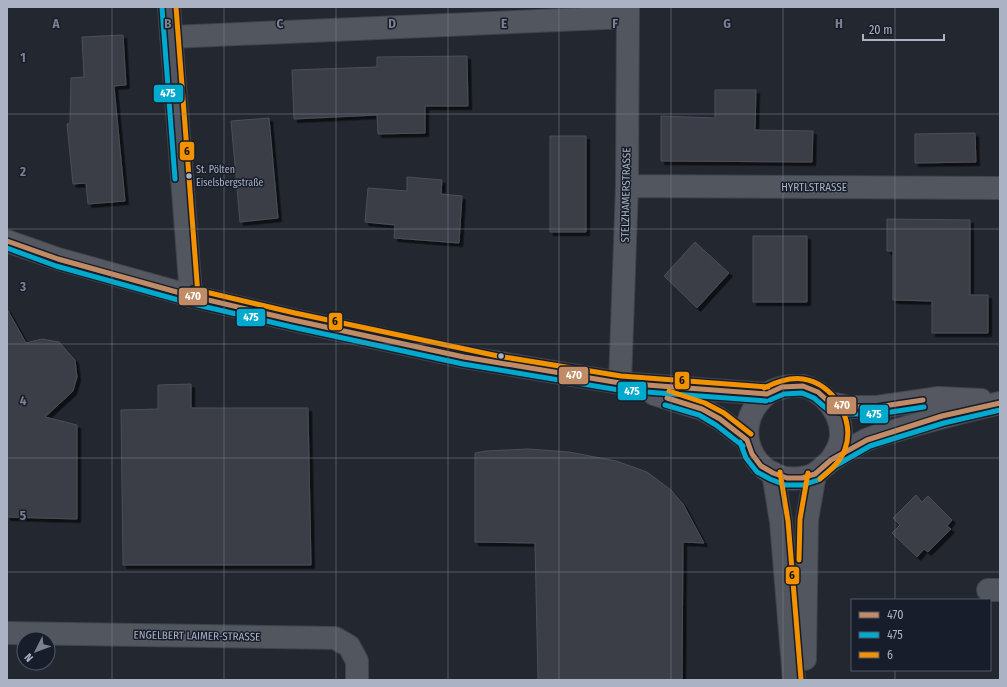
<svg xmlns="http://www.w3.org/2000/svg" width="1007" height="687" viewBox="0 0 1007 687" font-family="'Fira Sans Condensed',sans-serif">
<style>
.building{fill:#3b3e47;stroke:#4a4f58;filter:url(#shadow)}
.lines{fill:none;stroke-linecap:round;stroke-linejoin:round}
.minor-casing{stroke:#3f4249;stroke-width:24}
.major-casing{stroke:#40444d;stroke-width:24}
.minor{stroke:#52565e;stroke-width:22}
.major{stroke:#555861;stroke-width:22}
.bus-1-casing{stroke:#171d2a;stroke-width:8}
.bus-2-casing{stroke:#171d2a;stroke-width:8}
.bus-3-casing{stroke:#171d2a;stroke-width:8}
.bus-1{stroke:#c18c65;stroke-width:5}
.bus-2{stroke:#00a9ce;stroke-width:5}
.bus-3{stroke:#f39200;stroke-width:5}
.grid{fill:none;stroke:#7b8190;stroke-width:1;stroke-opacity:0.55}
.bus-dot{fill:#abb2c3;stroke:#171d2a;stroke-width:1.5}
.labels{text-anchor:middle;dominant-baseline:central;stroke-width:3;stroke-linejoin:round;paint-order:stroke}
.bus-label{font-size:10px;fill:#abb2c3;stroke:#171d2a;text-anchor:start}
.street-label{font-size:11px;fill:#abb2c3;stroke:#171d2a}
.grid-label{font-size:13px;text-anchor:middle;font-weight:bold;fill:#7b8190;stroke:#171d2a;stroke-width:3;stroke-linejoin:round;paint-order:stroke}
.line-badge{stroke:#171d2a;stroke-width:1.5}
.badge-label{font-size:11px;text-anchor:middle;font-weight:bold;fill:#fff}
.pale-badge-label{font-size:11px;text-anchor:middle;font-weight:bold;fill:#111}
</style>
<defs>
<filter id="shadow"><feDropShadow dx="3.5" dy="3.5" stdDeviation="0" flood-color="#0009"/></filter>
</defs>
<rect width="100%" height="100%" fill="#232730"/>
<path class="building" d="M123,35L126,85L114,86L125,201L88,204L86,183L73,184L67,124L70,123L71,78L84,77L82,37Z
M467,56L468,106H425V133L378,134L377,115L294,119L292,70L377,67V57Z
M715,90H756L755,130L813,131L812,162L661,161V116L715,118Z
M269,118L278,218L240,222L231,121Z
M975,133L976,162L915,163V134Z
M550,136H586V232H550Z
M407,177L442,180L441,194L462,196L459,243L394,238L395,225L365,222L368,188L407,191Z
M887,219L970,220V295H988V333H932V301L893,300V251H887Z
M753,236H807V302H753Z
M695,242L729,273L697,308L664,276Z
M7,309L26,343L42,339L59,342L75,360L77,377L73,391L45,417L77,425V519L7,517Z
M191,384V408H308L311,565H123L121,410L158,409V385Z
M528,449L569,452L616,461L647,472L671,490L683,504L704,543L683,542L682,680H538L535,543L475,542V453L486,451Z
M916,495L922,502L928,496L952,520L947,526L951,529L928,552L924,549L917,557L892,533L900,525L893,518Z"/>
<g class="lines">
<defs>
<path id="minor" d="M169,7L191,296
M171,37L628,17
M627,186L1000,188
M620,383L627,186L628,7
M773,473L781,522L794,680
M988,590H1000
M7,633L335,638L349,646L357,661V680
M805,659L807,520L815,474"/>
<path id="major" d="M7,241L58,259L191,296L293,320L464,357L620,383L767,394
M654,394L702,409L720,419L747,440
M830,403L849,407H877L939,398L981,400
M831,460C836,452 842,443 841,432C840,412 824,391 803,386C800,386 795,386 791,386C783,387 773,389 766,395C724,430 759,492 810,476C819,473 824,465 832,460C842,453 855,446 866,440C877,435 889,433 901,429C934,419 966,411 1000,403"/>
</defs>
<use href="#minor" class="minor-casing"/>
<use href="#major" class="major-casing"/>
<use href="#minor" class="minor"/>
<use href="#major" class="major"/>
<defs>
<path id="bus-1" d="M7,241L58,259L191,296L293,320L464,357L620,383L767,394
M767,394L782,387L803,386L818,392L830,403L849,407H877L923,400
M667,398L702,409L720,419L747,440
M747,440L752,454L761,466L773,473L787,478H802L815,474L831,460L867,440L942,416L1000,403"/>
<path id="bus-2" d="M162,8L175,179
M7,248L56,266L189,303L292,327L463,364L619,390L766,401
M770,400L784,394L802,393L814,398L827,409L849,414H878L924,407
M665,405L699,415L716,425L743,446
M740,442L746,458L757,472L770,479L785,485H803L818,480L835,466L870,446L944,423L1000,410"/>
<path id="bus-3" d="M176,7L198,295
M193,289L295,313L498,356L621,376L768,387
M764,388C776,382 789,377 803,379C833,383 856,420 845,449C841,462 829,471 820,479
M669,391L705,403L724,413L751,434
M780,472L788,521L801,679
M799,560L800,519L808,473"/>
</defs>
<use href="#bus-1" class="bus-1-casing"/>
<use href="#bus-2" class="bus-2-casing"/>
<use href="#bus-3" class="bus-3-casing"/>
<use href="#bus-1" class="bus-1"/>
<use href="#bus-2" class="bus-2"/>
<use href="#bus-3" class="bus-3"/>
</g>
<path class="grid" d="M112,7V680M224,7V680M336,7V680M448,7V680M559,7V680M671,7V680M783,7V680M895,7V600M7,114H1000M7,229H1000M7,344H1000M7,458H1000M7,572H1000M895,670V680"/>
<g class="bus-dot">
<circle cx="189" cy="176" r="3.5"/>
<circle cx="501" cy="356" r="3.5"/>
</g>
<g class="labels">
<g class="bus-label">
<text x="196" y="170">St. Pölten<tspan x="196" dy="13">Eiselsbergstraße</tspan></text>
</g>
<g class="street-label">
<text x="814" y="187">HYRTLSTRASSE</text>
<text transform="translate(626 195) rotate(-89)">STELZHAMERSTRASSE</text>
<text transform="translate(197 636) rotate(1)">ENGELBERT LAIMER-STRASSE</text>
</g>
</g>
<g class="grid-label">
<text x="56" y="28">A</text>
<text x="168" y="28">B</text>
<text x="280" y="28">C</text>
<text x="392" y="28">D</text>
<text x="504" y="28">E</text>
<text x="615" y="28">F</text>
<text x="727" y="28">G</text>
<text x="839" y="28">H</text>
<text x="23" y="62">1</text>
<text x="23" y="176">2</text>
<text x="23" y="291">3</text>
<text x="23" y="405">4</text>
<text x="23" y="520">5</text>
</g>
<g class="line-badge">
<rect x="153" y="84" width="31" height="19" rx="4" fill="#00a9ce"/>
<rect x="179" y="141" width="16" height="20" rx="4" fill="#f39200"/>
<rect x="178" y="287" width="30" height="19" rx="4" fill="#c18c65"/>
<rect x="236" y="308" width="30" height="19" rx="4" fill="#00a9ce"/>
<rect x="328" y="312" width="15" height="19" rx="4" fill="#f39200"/>
<rect x="558" y="366" width="31" height="19" rx="4" fill="#c18c65"/>
<rect x="674" y="371" width="16" height="19" rx="4" fill="#f39200"/>
<rect x="617" y="381" width="30" height="20" rx="4" fill="#00a9ce"/>
<rect x="826" y="396" width="31" height="19" rx="4" fill="#c18c65"/>
<rect x="859" y="404" width="30" height="20" rx="4" fill="#00a9ce"/>
<rect x="785" y="566" width="15" height="19" rx="4" fill="#f39200"/>
</g>
<g class="badge-label">
<text x="168" y="97">475</text>
<text x="193" y="300">470</text>
<text x="251" y="321">475</text>
<text x="574" y="379">470</text>
<text x="632" y="395">475</text>
<text x="842" y="409">470</text>
<text x="874" y="418">475</text>
</g>
<g class="pale-badge-label">
<text x="187" y="155">6</text>
<text x="335" y="325">6</text>
<text x="682" y="384">6</text>
<text x="792" y="579">6</text>
</g>
<rect width="1007" height="687" fill="none" stroke="#abb2c3" stroke-width="16"/>
<rect x="851" y="599" width="140" height="72" fill="#171d2a" stroke="#525967"/>
<rect x="859" y="612" width="20" height="6" fill="#c18c65" stroke="#525967"/>
<text x="887" y="619" font-size="12" fill="#abb2c3">470</text>
<rect x="859" y="632" width="20" height="6" fill="#00a9ce" stroke="#525967"/>
<text x="887" y="639" font-size="12" fill="#abb2c3">475</text>
<rect x="859" y="652" width="20" height="6" fill="#f39200" stroke="#525967"/>
<text x="887" y="659" font-size="12" fill="#abb2c3">6</text>
<g transform="translate(36 651) rotate(228)"><circle r="19" fill="#171d2a" stroke="#525967"/>
<path d="M0-3L7 15L0 10L-7 15Z" fill="#7b8190"/>
<text y="-6" font-size="11" font-weight="bold" text-anchor="middle" fill="#abb2c3">N</text>
</g>
<path d="M863 34v6h81v-6" fill="none" stroke="#abb2c3" stroke-width="2"/>
<text x="869" y="34" font-size="12" fill="#abb2c3" stroke="#171d2a" stroke-width="3" paint-order="stroke">20 m</text>
</svg>
